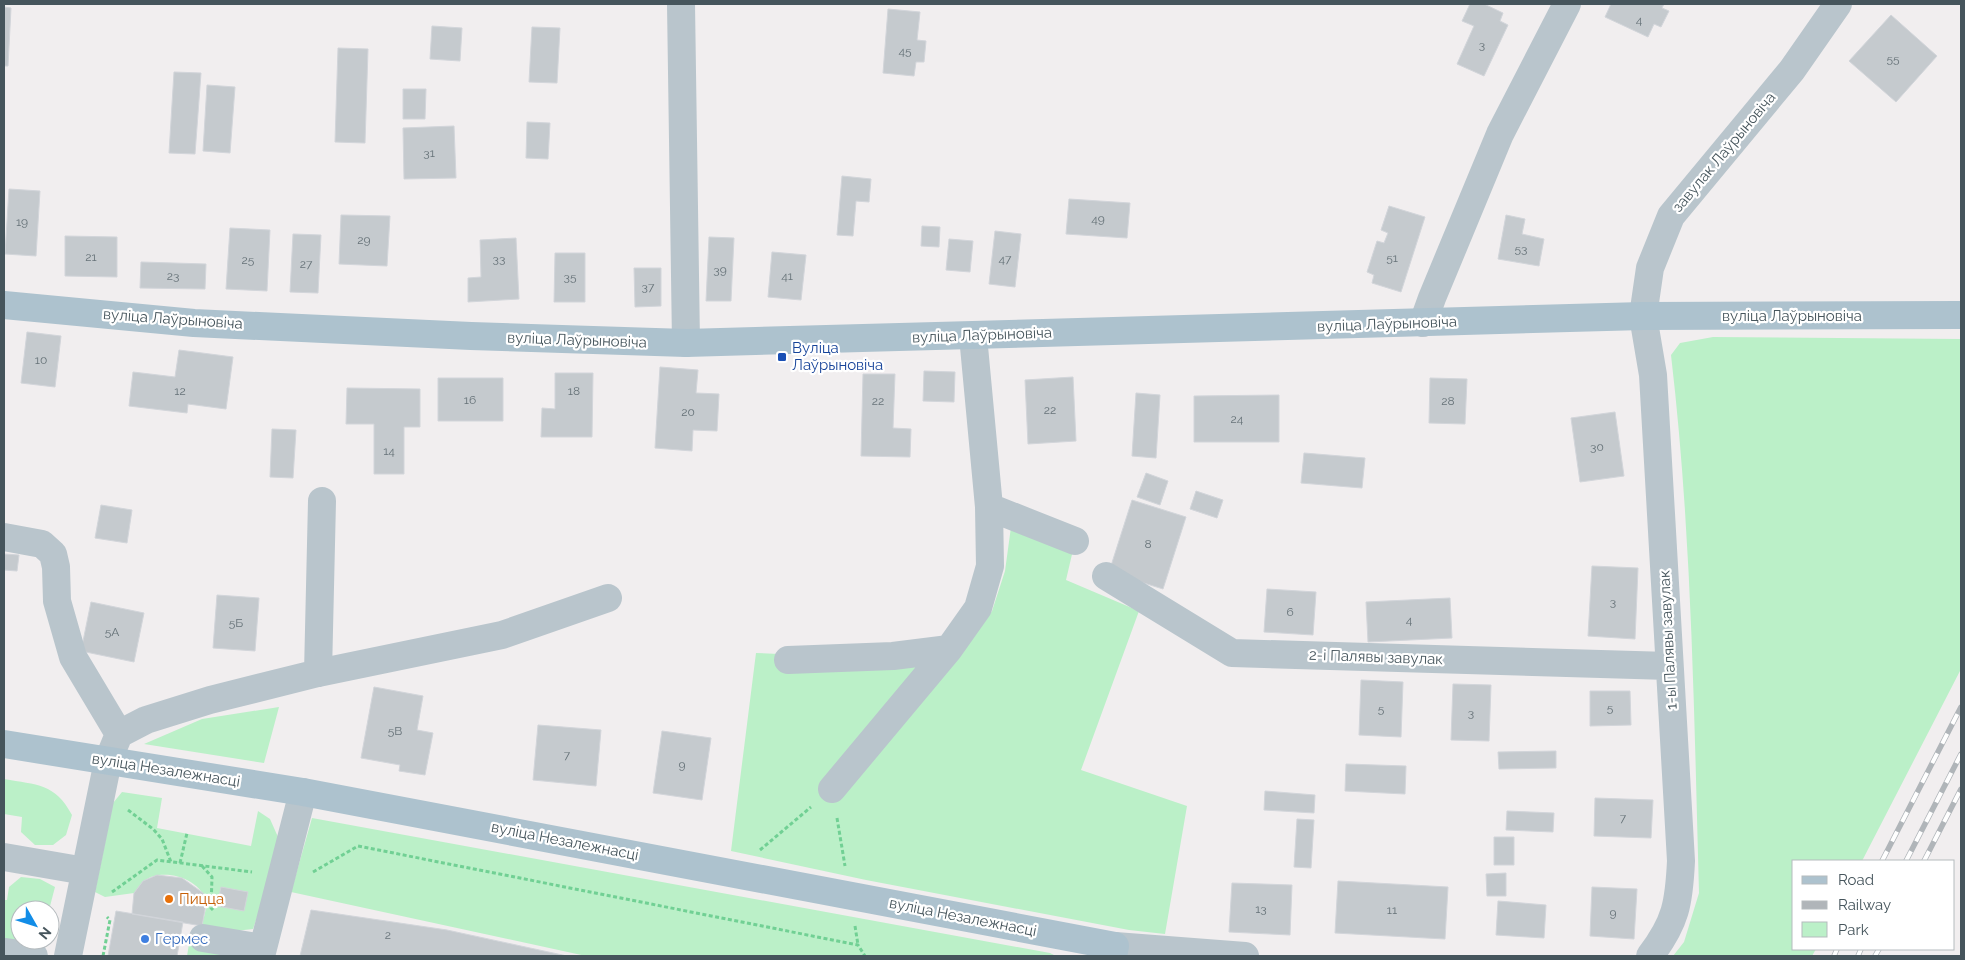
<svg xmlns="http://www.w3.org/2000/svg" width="1965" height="960" viewBox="0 0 1965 960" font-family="Raleway,sans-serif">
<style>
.green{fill:#bbf0c8}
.building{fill:#c5cace;stroke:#d2d5da}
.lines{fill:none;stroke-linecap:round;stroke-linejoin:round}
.path{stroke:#71d094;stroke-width:3;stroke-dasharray:4 2.5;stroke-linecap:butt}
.minor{stroke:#b9c5cc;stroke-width:28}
.major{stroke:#adc2ce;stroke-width:28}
.rail-casing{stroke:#b0b5b9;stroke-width:5.5}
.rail{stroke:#fff;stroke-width:4;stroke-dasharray:11;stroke-linecap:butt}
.transit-dot{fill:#1a4fb4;stroke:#fff;stroke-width:2}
.food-dot{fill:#e8710a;stroke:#fff;stroke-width:2}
.shop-dot{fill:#3f7fe0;stroke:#fff;stroke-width:2}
.labels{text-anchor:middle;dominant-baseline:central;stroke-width:4.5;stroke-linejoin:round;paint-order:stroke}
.number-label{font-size:12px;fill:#667278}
.street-label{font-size:15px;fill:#46555c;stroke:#fff}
.transit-label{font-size:15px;fill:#164399;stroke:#fff;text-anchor:start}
.food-label{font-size:15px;fill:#c56008;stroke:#fff;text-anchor:start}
.shop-label{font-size:15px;fill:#366cbe;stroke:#fff;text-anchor:start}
</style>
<rect width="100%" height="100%" fill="#f1eeef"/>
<path class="green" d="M1713,337L1961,339V669L1862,861H1794V949H1816L1812,956H1673L1684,942L1699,893C1694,714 1692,534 1671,355L1680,343Z
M1011,527L1073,550L1066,580L1139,611L1081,770L1187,806L1165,934L1129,930L866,880L731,851L756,653L779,654L970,642L992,611L1005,571Z
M279,707L264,763L144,744L202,719Z
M4,779C37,785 55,783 72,815L66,835L53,845H35L21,832L22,817L4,814Z
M122,792L162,798L157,828L251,846L258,811L270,819L278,837L265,894L253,929L235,931L202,926C203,919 207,909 206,903C202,878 162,867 144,881C140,884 137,890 134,893L105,897L95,892L113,803Z
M312,818L1050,953L1056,956H586L291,892Z
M21,877L40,879L55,887L49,910H20V940H43L40,954L4,949V900H7L9,887Z
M189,944L237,953L240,956H187Z"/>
<path class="building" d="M1470,4H1484L1503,13L1500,21L1508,25L1484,76L1457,64L1474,26L1462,21Z
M1611,4H1664L1662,8L1669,11L1661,27L1654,24L1648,37L1605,17Z
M4,7L11,8L8,66H4Z
M888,9L920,12L917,40L926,41L924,62H916L914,76L883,73Z
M1891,15L1937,56L1896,102L1849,61Z
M432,26L462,28L460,61L430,59Z
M532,27L560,28L557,83L529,82Z
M338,48L368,49L365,143L335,142Z
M174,72L201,73L195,154L169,153Z
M207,85L235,87L230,153L203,151Z
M403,89H426L425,119H403Z
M527,122L550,123L548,159L526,158Z
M454,126L456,178L404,179L403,128Z
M842,176L871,179L869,202L856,201L853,236L837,235Z
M9,189L40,191L36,256L5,254Z
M1069,199L1130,203L1127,238L1066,234Z
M1389,206L1425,217L1401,292L1372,283L1374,275L1367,272L1377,241L1384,243L1388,233L1381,230Z
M341,215L390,216L387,266L339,264Z
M1506,215L1525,219L1522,234L1544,239L1539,266L1498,259Z
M922,226L940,227L939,247L921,246Z
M230,228L270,230L267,291L226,289Z
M995,231L1021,234L1015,287L989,284Z
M293,234L321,235L318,293L290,292Z
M65,236L117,237V277L65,276Z
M709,237L734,238L731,301H706Z
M516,238L519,299L468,302V278L481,277L480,240Z
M949,239L973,241L970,272L946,270Z
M772,252L806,255L801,300L768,297Z
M555,253H585V302H554Z
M141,262L206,264L205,289L140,288Z
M634,268H661V306L635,307Z
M27,332L61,336L55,387L21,383Z
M179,350L233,357L226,409L188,404L187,413L129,406L133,372L175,377Z
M660,367L698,370L696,393L719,394L717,431L693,430L692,451L655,448Z
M924,371L955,372L954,402L923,401Z
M555,373H593L592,437H541L542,408L555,409Z
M863,374H895L893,428L911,429L910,457L861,456Z
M1073,377L1076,441L1028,444L1025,380Z
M438,378H503V421H438Z
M1430,378L1467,379L1465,424L1429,423Z
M347,388L420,389V427H404V474H374V424H346Z
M1136,393L1160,395L1156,458L1132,456Z
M1279,395V442H1194V396Z
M1615,412L1624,476L1580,482L1571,418Z
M272,429L296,430L293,478L270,477Z
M1304,453L1365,458L1362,488L1301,483Z
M1146,473L1168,481L1160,505L1137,497Z
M1196,491L1223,500L1217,518L1190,509Z
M1132,500L1186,517L1163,589L1109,572Z
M101,505L132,510L127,543L95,538Z
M4,554L19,555L17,571L4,570Z
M1592,566L1638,568L1635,639L1588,636Z
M1267,589L1316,592L1313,635L1264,632Z
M217,595L259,598L255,651L213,648Z
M1450,598L1452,638L1368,642L1366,602Z
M91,602L144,613L134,662L81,651Z
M1361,680L1403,682L1401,737L1359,735Z
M1453,684L1491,685L1489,741L1451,740Z
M374,687L423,696L417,730L433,733L425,775L399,771L400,765L361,758Z
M1590,691H1630L1631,725L1590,726Z
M538,725L601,730L596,786L533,780Z
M662,731L711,738L702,800L653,793Z
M1556,751V768L1499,769L1498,752Z
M1346,764L1406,766L1405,794L1345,791Z
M1265,791L1315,795L1314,813L1264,810Z
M1595,798L1653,800L1651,838L1594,836Z
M1507,811L1554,813L1553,832L1506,830Z
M1297,819L1314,820L1311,868L1294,867Z
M1494,837H1514V865H1494Z
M1506,873V896H1487L1486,874Z
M157,875L182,878L203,893L206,904L202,926L132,914L134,893L143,881Z
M1338,881L1448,887L1445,939L1335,933Z
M1232,883L1292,885L1290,935L1229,932Z
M221,887L248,892L244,911L217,906Z
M1592,887L1637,889L1634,939L1590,936Z
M1498,901L1546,905L1544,938L1496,935Z
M311,910L447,930L567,956H300Z
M116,911L183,922L177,956H108Z"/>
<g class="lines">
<path class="path" d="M128,810L153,829L162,839L171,862
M837,818L845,866
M760,850L811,807
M180,863L187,833
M202,866L212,877L211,908L213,910
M313,872L358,846L858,945L865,956
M112,892L157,860L252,872
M855,926L858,945
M103,956L110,920L107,917"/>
<path class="minor" d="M681,4L686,343
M1423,323L1432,298L1500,134L1567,4
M989,507L1075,541
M4,537L42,544L53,554L56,567L57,601L73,657L119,734
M1106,576L1232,653L1669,666
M788,660L893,656L949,649
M318,673L322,501
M832,789L949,649L978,608L990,566L989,507L973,336
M4,857L85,871
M203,938L263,948
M1115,946L1245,956
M4,952L34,956
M68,956L108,761L119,734L146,720L210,700L318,673L502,635L608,598
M261,956L303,792
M1650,956C1676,922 1679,903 1681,861L1653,375L1643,316L1650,268L1671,216L1792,70L1838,4"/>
<path class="major" d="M4,305L194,323L471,336L686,343L1643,316L1961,315
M4,744L303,792L1115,946L1113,956"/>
<defs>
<path id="rail" d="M1882,861L1961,707
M1906,861L1961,754
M1924,861L1961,789
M1834,956L1837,949
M1858,956L1861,949
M1875,956L1879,949"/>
</defs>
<use href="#rail" class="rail-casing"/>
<use href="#rail" class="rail"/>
</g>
<rect class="transit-dot" x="777" y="352" width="10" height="10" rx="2.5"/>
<circle class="food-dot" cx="169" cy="899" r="5"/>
<circle class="shop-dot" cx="145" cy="939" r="5"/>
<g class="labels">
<g class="number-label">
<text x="1639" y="20">4</text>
<text x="1482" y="45">3</text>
<text x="905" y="51">45</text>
<text x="1893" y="59">55</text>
<text x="429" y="153">31</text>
<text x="1098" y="219">49</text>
<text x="22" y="222">19</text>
<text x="364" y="240">29</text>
<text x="1521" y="249">53</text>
<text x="91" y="257">21</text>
<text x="1392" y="258">51</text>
<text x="499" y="259">33</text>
<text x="1005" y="259">47</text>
<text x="248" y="260">25</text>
<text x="306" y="264">27</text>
<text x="720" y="270">39</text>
<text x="173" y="276">23</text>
<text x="787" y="276">41</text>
<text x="570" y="277">35</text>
<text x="648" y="287">37</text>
<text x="41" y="360">10</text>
<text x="180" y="391">12</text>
<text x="574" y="391">18</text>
<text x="470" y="400">16</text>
<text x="878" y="401">22</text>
<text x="1448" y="401">28</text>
<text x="1050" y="410">22</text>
<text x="688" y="412">20</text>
<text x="1237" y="419">24</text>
<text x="1597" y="447">30</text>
<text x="389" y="451">14</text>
<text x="1148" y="544">8</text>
<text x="1613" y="602">3</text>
<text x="1290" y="612">6</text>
<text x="1409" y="620">4</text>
<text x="236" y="623">5Б</text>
<text x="112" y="632">5А</text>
<text x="1610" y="708">5</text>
<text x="1381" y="709">5</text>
<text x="1471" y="713">3</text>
<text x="395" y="731">5В</text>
<text x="567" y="755">7</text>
<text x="682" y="765">9</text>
<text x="1623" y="818">7</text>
<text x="1261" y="909">13</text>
<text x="1392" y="910">11</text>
<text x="1613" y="913">9</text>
<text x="388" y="935">2</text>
</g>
<g class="street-label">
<text transform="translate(1724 152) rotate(-50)">завулак Лаўрыновіча</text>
<text x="1792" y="316">вуліца Лаўрыновіча</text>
<text transform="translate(173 319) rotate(4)">вуліца Лаўрыновіча</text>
<text transform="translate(1387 324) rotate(-2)">вуліца Лаўрыновіча</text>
<text transform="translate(982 335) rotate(-2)">вуліца Лаўрыновіча</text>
<text transform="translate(577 340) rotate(2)">вуліца Лаўрыновіча</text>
<text transform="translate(1668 640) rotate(-93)">1-ы Палявы завулак</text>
<text transform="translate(1376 657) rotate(2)">2-і Палявы завулак</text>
<text transform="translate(166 770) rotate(9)">вуліца Незалежнасці</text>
<text transform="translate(565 841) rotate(11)">вуліца Незалежнасці</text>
<text transform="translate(963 917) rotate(11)">вуліца Незалежнасці</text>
</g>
<g class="transit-label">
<text x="792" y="348">Вуліца<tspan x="792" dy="17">Лаўрыновіча</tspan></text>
</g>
<g class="food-label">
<text x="179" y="899">Пицца</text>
</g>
<g class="shop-label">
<text x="155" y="939">Гермес</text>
</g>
</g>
<rect width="1965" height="960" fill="none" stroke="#46555c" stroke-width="10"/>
<rect x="1792" y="860" width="162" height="90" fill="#ffffff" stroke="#b5bbbe"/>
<rect x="1802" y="876" width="25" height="8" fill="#adc2ce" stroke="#b5bbbe"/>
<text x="1838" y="885" font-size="15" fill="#46555c">Road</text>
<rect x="1802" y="901" width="25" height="8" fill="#b0b5b9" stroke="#b5bbbe"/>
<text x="1838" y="910" font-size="15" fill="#46555c">Railway</text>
<rect x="1802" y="922" width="25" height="15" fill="#bbf0c8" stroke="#b5bbbe"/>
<text x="1838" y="935" font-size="15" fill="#46555c">Park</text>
<g transform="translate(35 925) rotate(129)"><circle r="24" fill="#ffffff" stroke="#b5bbbe"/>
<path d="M0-4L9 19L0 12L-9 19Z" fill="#128de7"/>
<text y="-8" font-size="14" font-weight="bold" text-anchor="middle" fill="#46555c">N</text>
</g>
</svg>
